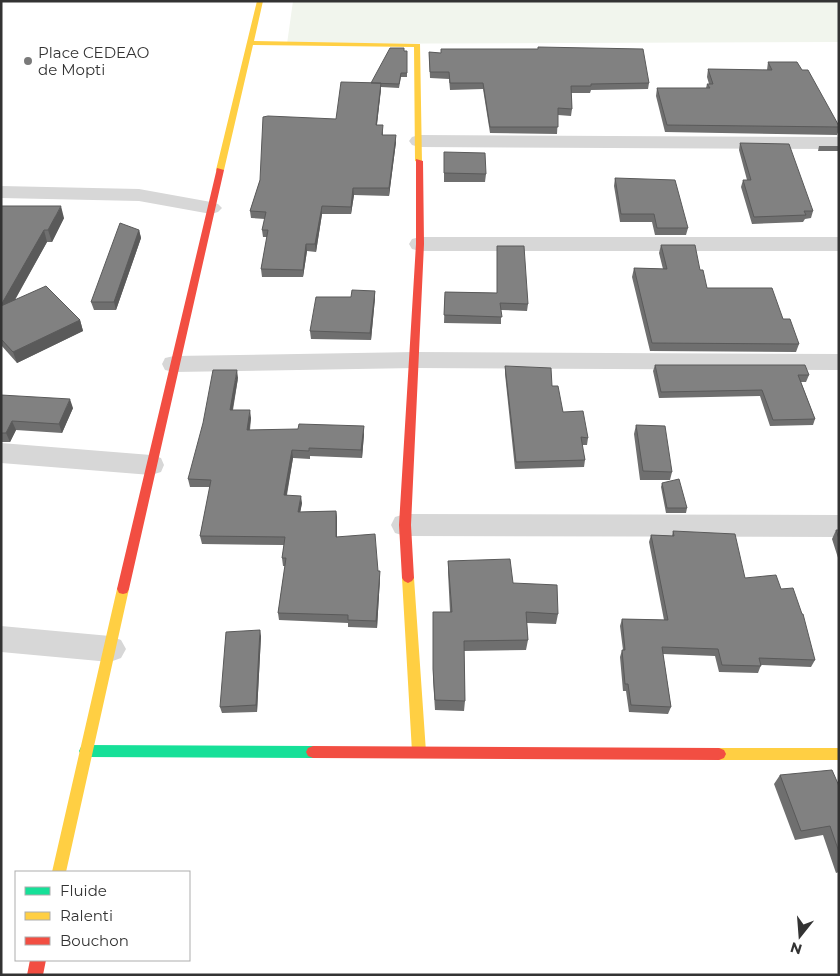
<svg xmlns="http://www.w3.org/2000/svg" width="840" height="976" viewBox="0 0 840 976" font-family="Montserrat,sans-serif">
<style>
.green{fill:#f1f5ed}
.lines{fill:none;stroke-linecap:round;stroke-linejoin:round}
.street{fill:#d7d7d7;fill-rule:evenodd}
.fast{fill:#16e098;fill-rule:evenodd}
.slow{fill:#ffcf43;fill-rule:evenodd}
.jam{fill:#f24e42;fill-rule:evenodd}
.wall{fill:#6f6f6f}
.shaded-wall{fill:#5a5a5a}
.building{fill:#818181;stroke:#5a5a5a}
.poi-dot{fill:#7a7a7a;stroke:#fff;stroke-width:2}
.labels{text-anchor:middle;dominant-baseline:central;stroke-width:5;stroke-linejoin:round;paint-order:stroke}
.far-poi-label{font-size:15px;fill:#333;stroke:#fff;text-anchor:start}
</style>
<rect width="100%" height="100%" fill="#fff"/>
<path class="green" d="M293,1H839V42L287,44Z"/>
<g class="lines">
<path class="street" d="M419,135L839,137V149L419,147L412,145L409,141L412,137Z
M1,186L139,189L211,202L218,204L222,208L218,212L211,214L139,201L1,198Z
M420,237H839V251H420L412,249L409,244L412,239Z
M415,352L839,354V370L415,368L174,372L165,370L162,364L165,358L174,356Z
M1,443L151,455L161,458L164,465L161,472L151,475L1,463Z
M405,514L839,515V537L405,536L395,533L391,525L395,517Z
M1,626L110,636L121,640L126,649L121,658L110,662L1,652Z"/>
<path class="fast" d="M86,745L313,746L318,748L320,752L318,756L313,758L86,757L81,755L79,751L81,747Z"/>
<path class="slow" d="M257,1H263L254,41L420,44L422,163L415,161L414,47L253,45L224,170L217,172L216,170Z
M408,573L412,575L414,578L426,752L424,756L419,758L414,756L412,752L402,578L404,575Z
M123,584L127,585L129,589L66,872H52L117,589L119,585Z
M719,748H839V760H719L714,758L712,754L714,750Z"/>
<path class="jam" d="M416,159L423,161L424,244L411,525L414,578L412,581L408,583L404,581L402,578L399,525L416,244Z
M217,168L224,170L129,589L127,593L123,594L119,593L117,589Z
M313,746L719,748L724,750L726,754L724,758L719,760L313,758L308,756L306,752L308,748Z
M30,960H46L43,975H27Z"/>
</g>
<path class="wall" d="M404,51H407V77H401L399,88L381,87L377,125L383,132V135L396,142L389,196L354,195L351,214H322L316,252L307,251L303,277H262L261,269L267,237H263L262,230L265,219L251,218L250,211L260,180L336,119L371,83Z
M429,52L649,83L648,89L591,90L590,93H571L572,109L571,116L558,115L557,134L490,133L483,89L450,90L449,79L430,78Z
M768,62L802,70L839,126V130L837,135L665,132L656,96L657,88H706L707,84H709L707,77L708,69L767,70Z
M740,143L813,211L811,218L805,219L803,222L752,224L741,187L743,180H747L739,150Z
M819,146H839V151H818Z
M444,152L486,174L485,182H444Z
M615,178L688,228L686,235H655L652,222H620L614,186Z
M1,206L64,218L52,242H47L15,300L80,320L83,331L17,363L1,345Z
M139,230L141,238L116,310H94L91,302Z
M661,245L700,270L707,288L783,319L799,344L796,352L650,351L632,277L634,268L663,269L659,253Z
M497,246L528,304L527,311L501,310V324L444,323L445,292L497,293Z
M375,291V298L371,340L311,339L310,331L351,297Z
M655,365L809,375L806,382H801L815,419L813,425L770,426L760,396L659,398L653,371Z
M505,366L552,386L563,412L588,438L587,445H582L585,460L584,467L515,469L505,374Z
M238,378L233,410L251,418L250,430L364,434L362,458L310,456V459L293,458L287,495L302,503L300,512L336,511L337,518V537L378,571L380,578L377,628L348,627V623L279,620L278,613L285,566H283L282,558L284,545L202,544L200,536L210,487H190L188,479Z
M1,395L73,408L62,433L16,430L10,442H1Z
M636,425L672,472L670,480H640L634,434Z
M662,483L687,508L686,513H666L661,487Z
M836,530H839V561L832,539Z
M673,531L745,578L781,589L815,660L811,667L761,665L758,673L719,672L715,656L663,654L671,707L668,714L629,712L626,691H623L620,657L622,650H623L620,626L622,619L664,620L649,542L651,535L672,536Z
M448,561L513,583L558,614L556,624L527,623L528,640L526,650L464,651L465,701L464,711L435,710L433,679V612H450L448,572Z
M261,636L257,712L222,713L220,707Z
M780,775L839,786V872L836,873L823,835L795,840L774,784Z"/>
<path class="shaded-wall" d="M381,83V90L376,132V125Z
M396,135V142L389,196V188Z
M353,188L354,195L351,214V207Z
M61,206L64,218L52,242L48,230Z
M322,206V214L316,252L315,244Z
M44,230L47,242L5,317L1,305Z
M139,230L141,238L116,310L114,302Z
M306,244L307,251L303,277V270Z
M375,291V298L371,340L370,333Z
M80,320L83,331L17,363L13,352Z
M237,370L238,378L231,418L230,410Z
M70,399L73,408L62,433L59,424Z
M250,410L251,418L248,438L247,430Z
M12,421L16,430L10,442L6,433Z
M364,426V434L362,458L361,450Z
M292,450L293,458L285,503L284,495Z
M301,496L302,503L299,519L298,512Z
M336,511L337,518V545L336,537Z
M380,571V578L377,628L376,621Z
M260,630L261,636L257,712L256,705Z"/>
<path class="building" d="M538,47L643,49L649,83L591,84V86H571L572,109L558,108V127H490L483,83H450L449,72H430L429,52L441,53V49H538Z
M390,48H404V51H407V73H401L399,84L371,83Z
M768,62H797L802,70H808L839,126V127L667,125L657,88H710L707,84H713L708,69L772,70Z
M341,82L381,83L376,125H383L382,135H396L389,188H353L351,207L322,206L315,244H306L303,270L261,269L268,230H262L266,212L250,211L260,180L263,117L268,116L336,119Z
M740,143L789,144L813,211H804L806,215L754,217L743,180H751Z
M444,152L485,153L486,174L444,173Z
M615,178L675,180L688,228H657L654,214H621Z
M1,206H61L48,230H44L1,305Z
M120,223L139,230L114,302H91Z
M661,245H695L700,270H703L707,288H772L783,319H790L799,344L652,343L634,268L667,269Z
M497,246H524L528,304L500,303L502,317L444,315L445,292L497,293Z
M46,286L80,320L13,352L1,339V306Z
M352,290L375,291L370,333L310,331L316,297H351Z
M655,365H805L809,375H798L815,419L773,420L762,390L661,392Z
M505,366L551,368L552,386H558L563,412L583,411L588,438L581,437L585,460L516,462Z
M213,370H237L230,410H250L247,430L298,429L299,424L364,426L361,450L309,448V451L292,450L284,495L301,496L298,512L336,511V537L375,534L378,571H380L376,621L348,620V615L278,613L286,558H282L285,537L200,536L211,480L188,479L203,423Z
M1,395L70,399L59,424L12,421L6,433H1Z
M636,425L665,426L672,472L643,471Z
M679,479L687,508H667L662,483Z
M836,530H839V539Z
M673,531L735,534L745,578L776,575L781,589L793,588L802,614H803L815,660L759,658L761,666L722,665L718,649L662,647L671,707L631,705L628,684H625L622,650H625L622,619L668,620L651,535L674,536Z
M510,559L513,583L557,585L558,614L526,612L528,640L464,641L465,701L435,700L433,669V612H452L448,561Z
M260,630L256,705L220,707L226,632Z
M832,770L839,786V852L830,826L801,831L780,775Z"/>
<circle class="poi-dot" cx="28" cy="61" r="5"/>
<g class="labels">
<g class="far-poi-label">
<text x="38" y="52">Place CEDEAO<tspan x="38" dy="17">de Mopti</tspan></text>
</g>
</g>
<rect width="840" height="976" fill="none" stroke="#333333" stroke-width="5"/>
<rect x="15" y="871" width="175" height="90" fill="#ffffff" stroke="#adadad"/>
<rect x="25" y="887" width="25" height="8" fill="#16e098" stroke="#adadad"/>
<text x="60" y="896" font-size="15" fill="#333333">Fluide</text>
<rect x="25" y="912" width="25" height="8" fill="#ffcf43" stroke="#adadad"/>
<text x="60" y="921" font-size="15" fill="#333333">Ralenti</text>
<rect x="25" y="937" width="25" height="8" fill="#f24e42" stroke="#adadad"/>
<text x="60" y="946" font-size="15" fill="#333333">Bouchon</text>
<g transform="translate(800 936) rotate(197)" stroke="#ffffff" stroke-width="4" paint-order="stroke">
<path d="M0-4L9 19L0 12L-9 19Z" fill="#333333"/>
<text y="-8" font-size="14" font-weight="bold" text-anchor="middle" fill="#333333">N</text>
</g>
</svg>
